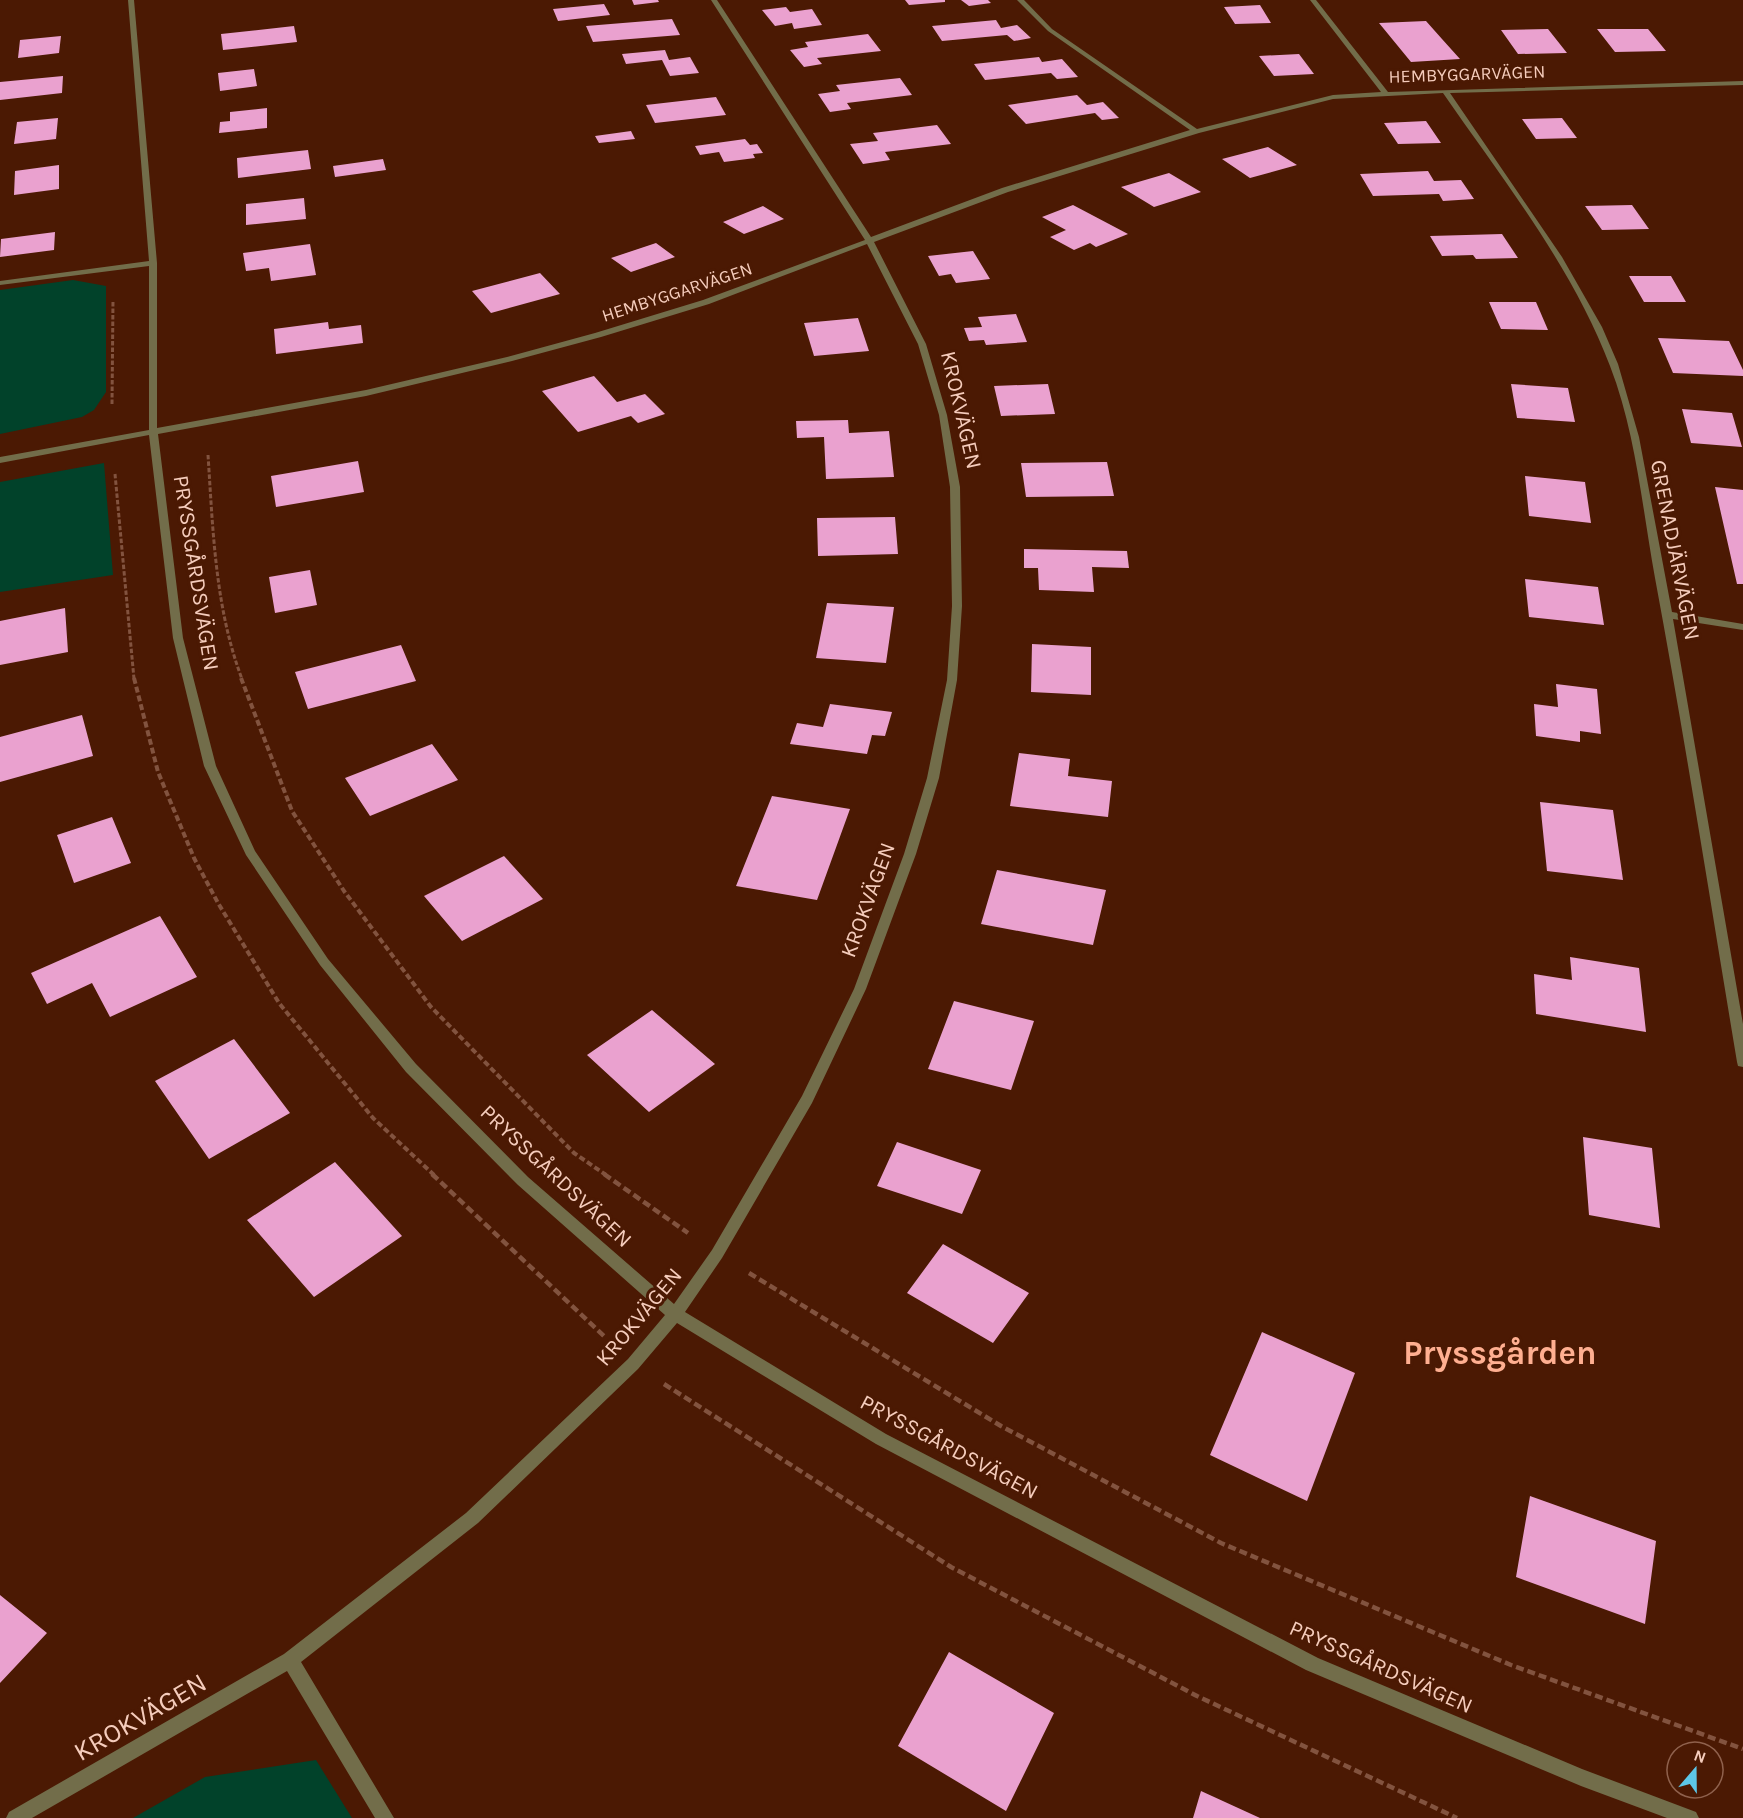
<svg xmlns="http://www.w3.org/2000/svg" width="1743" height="1818" viewBox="0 0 1743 1818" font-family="Karla,sans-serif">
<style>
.green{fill:#01422a}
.building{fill:#eaa1cf}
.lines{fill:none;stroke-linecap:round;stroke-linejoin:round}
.path-far2{stroke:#82533f;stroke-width:3;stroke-dasharray:4.5 2;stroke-linecap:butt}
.path-far1{stroke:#82533f;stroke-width:4;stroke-dasharray:6 3;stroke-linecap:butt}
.path{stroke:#82533f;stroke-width:4.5;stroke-dasharray:8 4;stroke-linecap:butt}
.minor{fill:#726d4a;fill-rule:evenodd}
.labels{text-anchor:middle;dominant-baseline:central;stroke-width:6;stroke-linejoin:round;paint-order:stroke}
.far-street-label{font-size:18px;fill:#f5ccbc;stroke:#4b1903}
.street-label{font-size:22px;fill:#f5ccbc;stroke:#4b1903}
.near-street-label{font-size:27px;fill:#f5ccbc;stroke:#4b1903}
.near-district-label{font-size:33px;font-weight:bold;fill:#ffaf91;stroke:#4b1903}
</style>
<rect width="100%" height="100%" fill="#4b1903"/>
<path class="green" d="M73,280L106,286V392L94,410L82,417L0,434V290Z
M104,463L113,575L0,592V482Z
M316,1760L352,1818H133L205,1777Z"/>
<path class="building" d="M632,0H658L659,2L634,5Z
M905,0H945V2L909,5Z
M961,0H988L991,3L969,6Z
M604,4L610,15L558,21L553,9Z
M1260,5L1271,23L1235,24L1224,7Z
M786,7L790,12L812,9L822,25L794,29L792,23L775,26L762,10Z
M672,19L680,35L593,42L586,26Z
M996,20L1001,28L1017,25L1031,38L1014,41L1007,35L942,41L932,26Z
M1426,21L1442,39L1460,59L1411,62L1379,23Z
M294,26L297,42L223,50L221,34Z
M1548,29L1567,53L1518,54L1501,30Z
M1597,29H1648L1666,51L1615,52Z
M868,34L881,51L817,58L822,64L804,67L790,50L808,47L805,42Z
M61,36L59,53L18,58L20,40Z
M665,50L669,60L690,57L699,73L670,76L662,60L626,64L622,54Z
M1299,54L1314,74L1274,76L1259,56Z
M1039,57L1042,62L1062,59L1078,77L1057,79L1051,73L985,80L974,64Z
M254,69L257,86L220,91L218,73Z
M63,76L62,93L0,100V82Z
M900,78L912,95L847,103L851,109L830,112L818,94L840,91L836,85Z
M1077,95L1087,105L1103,102L1119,118L1102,120L1095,113L1026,124L1008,105Z
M716,97L726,115L655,123L646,105Z
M267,108V128L219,133L220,122L230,121V112Z
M58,118L56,139L14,144L17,122Z
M1562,118L1577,138L1536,139L1522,119Z
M1426,121L1441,143L1398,144L1384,123Z
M937,125L951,144L885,152L890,160L863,164L850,144L878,141L873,133Z
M631,131L635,139L599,143L595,136Z
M745,139L750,145L757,144L763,153L753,154L755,158L724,162L719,152L700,155L695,146Z
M1268,147L1297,165L1250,178L1222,159Z
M308,150L311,169L238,178L237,158Z
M383,159L386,170L335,177L333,166Z
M59,165V189L14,195L15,171Z
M1428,171L1434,181L1461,180L1474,199L1443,201L1439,194L1373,196L1360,174Z
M1169,173L1201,192L1154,207L1121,187Z
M304,198L306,219L246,225V204Z
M1073,205L1128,234L1096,247L1090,243L1074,250L1050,237L1066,230L1042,217Z
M1632,205L1649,229L1602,230L1585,206Z
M763,206L784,219L744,234L723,222Z
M55,232L54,250L0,257L1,239Z
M1502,234L1518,258L1476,259L1473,255L1442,256L1430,236Z
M656,243L675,257L631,272L611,258Z
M310,244L316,275L271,281L269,268L246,271L243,253Z
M973,251L990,279L956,283L951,274L939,276L928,256Z
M540,273L560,294L491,313L472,291Z
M1629,276H1671L1686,302H1644Z
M1489,302H1536L1548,330L1501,329Z
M1016,314L1027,342L986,345L984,340L969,341L964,328L982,327L978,317Z
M858,318L869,351L814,356L804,323Z
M328,322L329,329L361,325L363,343L276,354L274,329Z
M1658,338L1729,341L1743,370V376L1673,373Z
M594,376L617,402L645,394L665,414L638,423L631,416L578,432L542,391Z
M1048,384L1055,414L1001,416L994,386Z
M1511,384L1568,388L1575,422L1517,418Z
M1682,409L1732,413L1742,447L1691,443Z
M848,420L849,433L889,431L894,477L826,479L824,437L797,438L796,421Z
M358,461L364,492L276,507L271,476Z
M1107,462L1114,496L1026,497L1021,463Z
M1525,476L1585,482L1591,523L1529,516Z
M1715,487L1743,490V584H1737Z
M895,517L898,554L818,556L817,518Z
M1024,549L1127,551L1129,568L1092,567L1094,592L1039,590L1038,568H1024Z
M310,570L317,605L275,613L269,577Z
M1525,579L1598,587L1604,625L1529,617Z
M827,603L894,607L886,663L816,658Z
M65,608L68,652L0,665V621Z
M1032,644L1091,647V695L1031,692Z
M401,645L416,681L308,709L295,672Z
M1556,684L1597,689L1601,734L1580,731V742L1536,736L1534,704L1558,707Z
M830,704L892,712L885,736L872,735L867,754L790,744L797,723L823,727Z
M82,715L93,756L0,782V737Z
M432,744L458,780L370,816L345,778Z
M1019,753L1070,759L1068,776L1112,781L1108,817L1010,806Z
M772,796L850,809L817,900L736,886Z
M1540,802L1613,810L1623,880L1547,871Z
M112,817L131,863L74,883L57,835Z
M504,856L543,899L462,941L424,896Z
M997,870L1106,890L1093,945L981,924Z
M160,916L197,977L110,1017L92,983L47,1004L31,973Z
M1570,957L1639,968L1646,1032L1536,1014L1534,974L1572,980Z
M954,1001L1034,1021L1011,1090L928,1069Z
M652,1010L715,1064L649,1112L587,1055Z
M234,1039L290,1113L209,1159L155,1081Z
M1583,1137L1652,1148L1660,1228L1589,1215Z
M897,1142L981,1170L962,1214L877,1186Z
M335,1162L402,1236L314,1297L247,1220Z
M943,1244L1029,1293L993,1343L907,1293Z
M1262,1332L1355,1373L1307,1501L1210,1455Z
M1530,1496L1656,1541L1645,1624L1516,1577Z
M0,1595L47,1633L0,1683Z
M949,1652L1054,1713L1006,1811L898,1746Z
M1201,1791L1260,1818H1193Z"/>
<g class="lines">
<path class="path-far2" d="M112,404L113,300
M208,455C213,530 215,608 242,679
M115,474L134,679"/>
<path class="path-far1" d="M134,678L158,772L194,858L218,903L279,1003L373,1118L434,1175
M241,678L292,811L344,891L431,1007L574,1153L606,1175"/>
<path class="path" d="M432,1174L605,1337
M604,1174L688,1233
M749,1273L1001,1426L1221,1543L1511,1665L1743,1749
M664,1384L951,1567L1197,1696L1457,1818"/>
<path class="minor" d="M128,0H134L157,263V428L366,390L507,357L595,333L703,300L865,240L711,0H717L871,237L1002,188L1190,130L1048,31L1017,0H1024L1052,29L1197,129L1333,95L1381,92L1310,0H1316L1388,92L1743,81V85L1450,93L1562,257L1602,327L1618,364L1639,437L1672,612L1743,624V630L1673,619L1743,1024V1067L1738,1066L1737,1062C1710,900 1685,739 1655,578C1642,507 1636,433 1610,366C1572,266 1503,180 1443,93L1333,99L1199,133L1008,192L874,242L926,344L947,415L960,487L962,606L957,680L939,778L916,854L866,989L812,1103L722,1258L685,1312L886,1434L1318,1658L1582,1769L1696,1812L1699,1818H1667L1581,1786L1306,1670L876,1444L677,1323L638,1369L478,1523L301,1662L394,1818H375L287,1671L32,1818H6L9,1812L284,1654L466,1513L628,1359L665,1315L518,1185L406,1072L320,965L246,855L204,766L173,638L149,435L0,463V457L149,430V266L0,285V281L149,261ZM867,244L918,344L939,415L950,487L952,606L947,680L927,778L904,854L854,989L802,1096L712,1250L674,1304L528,1177L416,1064L328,959L255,851L216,766L183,638L158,434L366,396L512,361L601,337L709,304Z"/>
</g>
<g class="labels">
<g class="far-street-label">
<text transform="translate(1467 74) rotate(-2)">HEMBYGGARVÄGEN</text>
<text transform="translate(677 292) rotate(-18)">HEMBYGGARVÄGEN</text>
</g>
<g class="street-label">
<text transform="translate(961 410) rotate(77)">KROKVÄGEN</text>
<text transform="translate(1675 550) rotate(79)">GRENADJÄRVÄGEN</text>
<text transform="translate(196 573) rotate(81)">PRYSSGÅRDSVÄGEN</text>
<text transform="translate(868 900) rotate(-70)">KROKVÄGEN</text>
<text transform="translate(556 1176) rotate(43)">PRYSSGÅRDSVÄGEN</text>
<text transform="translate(639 1317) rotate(-50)">KROKVÄGEN</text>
<text transform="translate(949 1447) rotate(28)">PRYSSGÅRDSVÄGEN</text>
<text transform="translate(1381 1667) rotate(24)">PRYSSGÅRDSVÄGEN</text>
</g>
<g class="near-street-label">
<text transform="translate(140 1717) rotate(-30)">KROKVÄGEN</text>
</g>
<g class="near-district-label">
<text x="1500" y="1353">Pryssgården</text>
</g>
</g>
<g transform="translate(1695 1770) rotate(20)"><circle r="28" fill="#4b1903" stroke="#8f614d" stroke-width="1.5"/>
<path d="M0-4.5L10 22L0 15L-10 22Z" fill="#5dc7e8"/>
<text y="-9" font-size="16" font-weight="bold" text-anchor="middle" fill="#f5ccbc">N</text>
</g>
</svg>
